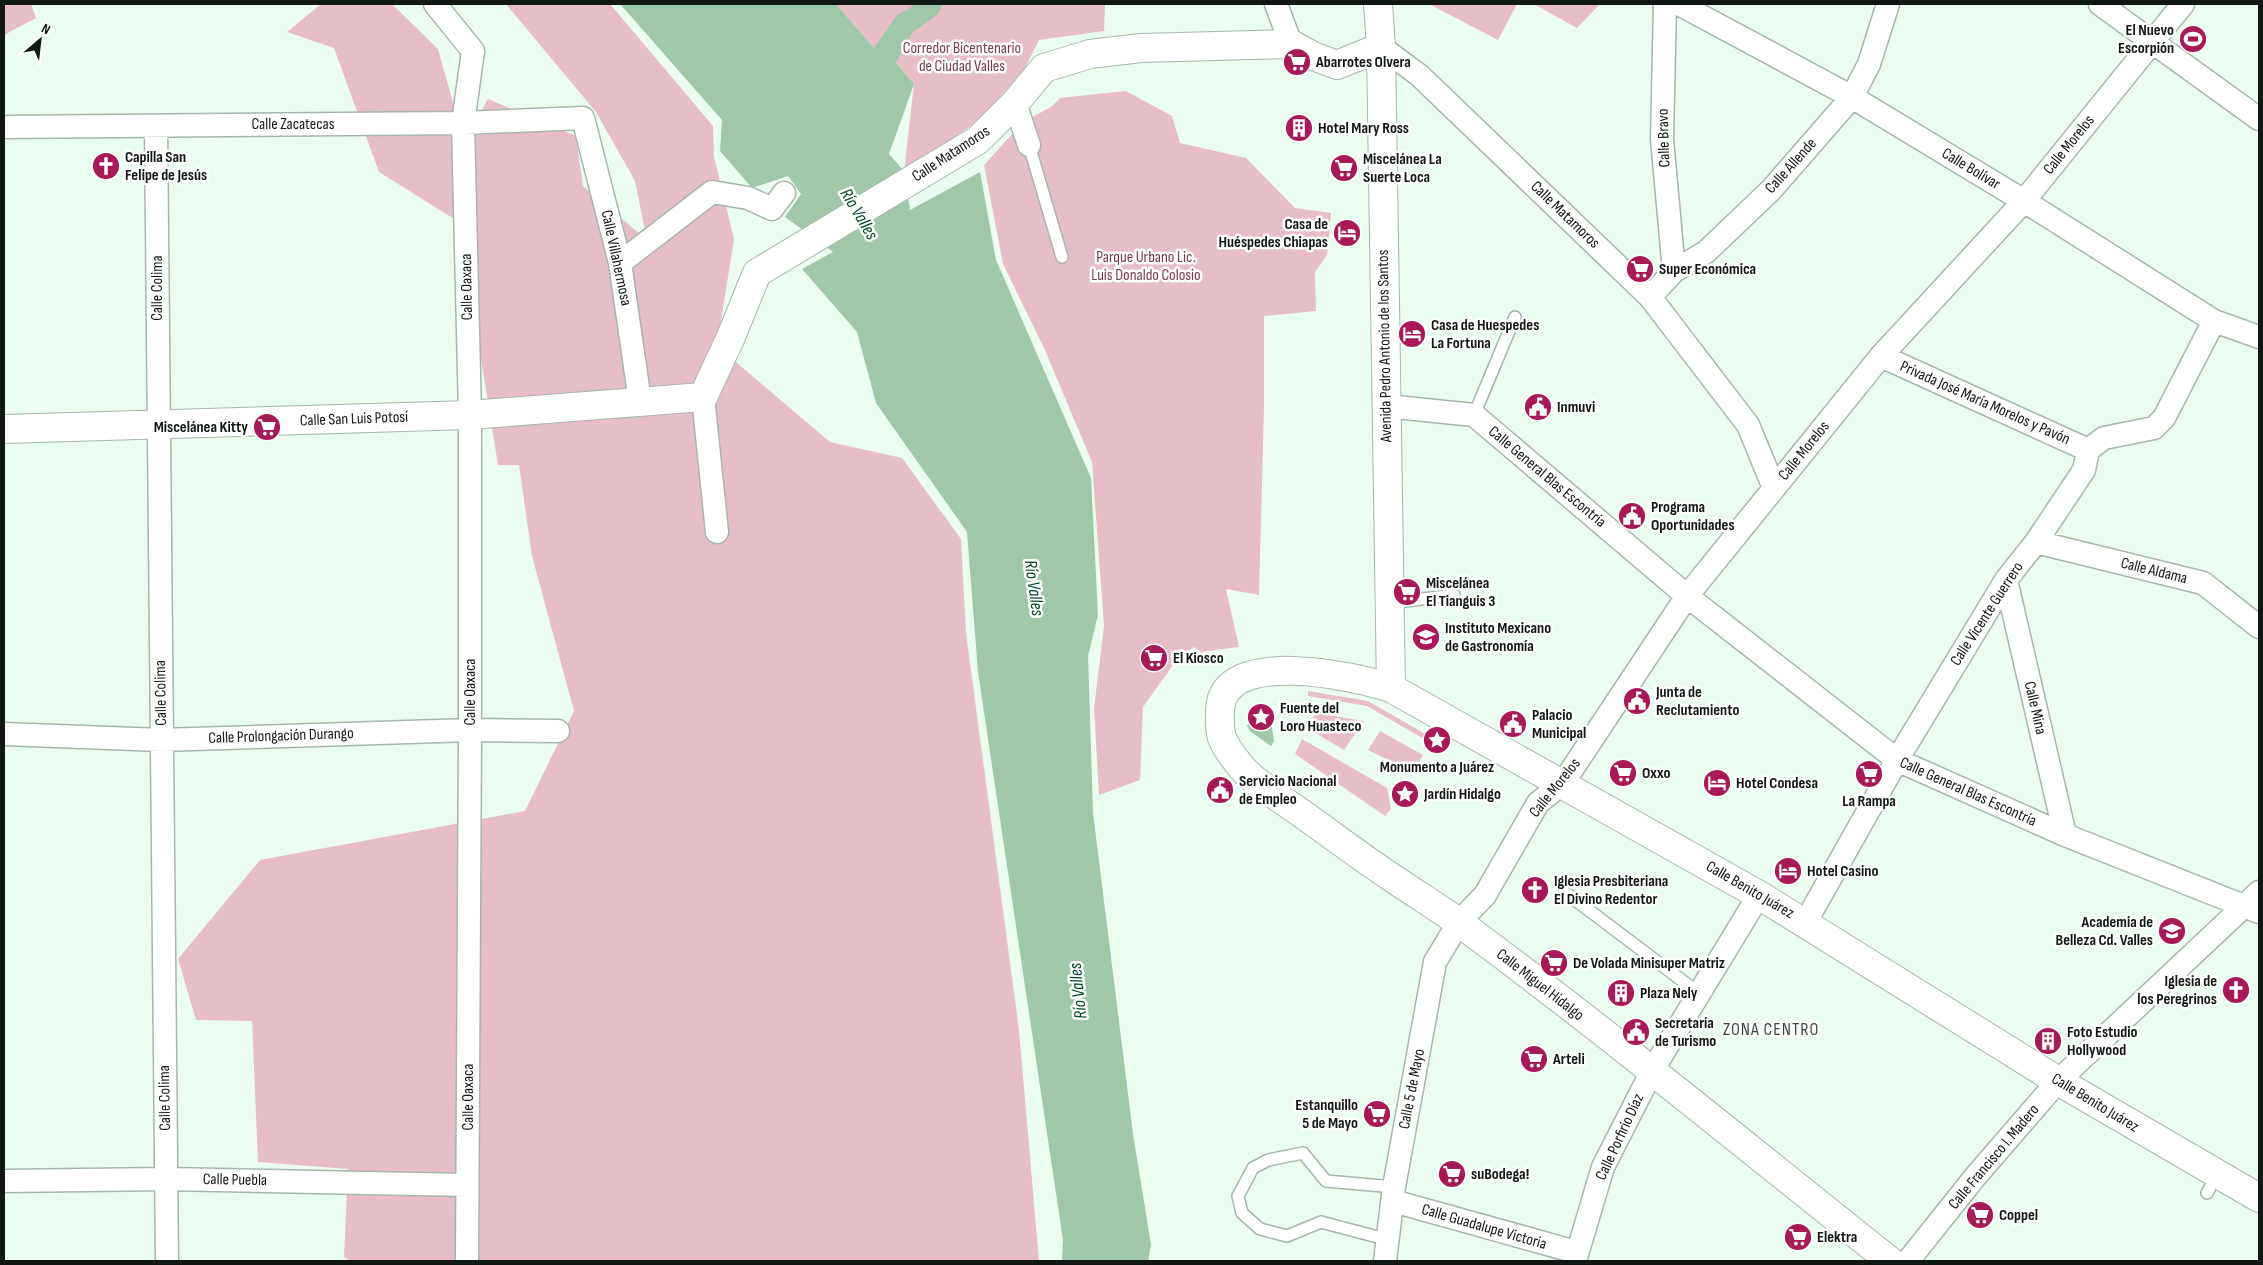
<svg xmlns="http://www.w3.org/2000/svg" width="2263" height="1265" viewBox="0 0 2263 1265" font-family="'Sofia Sans Condensed',sans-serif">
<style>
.green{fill:#e7bec8}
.water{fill:#9fc8aa}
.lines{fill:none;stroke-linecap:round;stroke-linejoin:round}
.lane-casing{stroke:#a5b7aa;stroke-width:14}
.street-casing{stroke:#a5b7aa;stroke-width:25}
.secondary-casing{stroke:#a5b7aa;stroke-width:30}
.lane{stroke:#fff;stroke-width:11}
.street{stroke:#fff;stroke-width:22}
.secondary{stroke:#fff;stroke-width:28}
.labels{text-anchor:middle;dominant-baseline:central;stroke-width:5;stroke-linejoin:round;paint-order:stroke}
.poi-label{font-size:16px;font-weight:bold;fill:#111712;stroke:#fff;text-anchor:start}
.park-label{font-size:16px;fill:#78394d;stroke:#fff}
.street-label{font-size:16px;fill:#111712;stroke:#fff}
.water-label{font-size:18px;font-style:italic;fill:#004a24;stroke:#fff}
.neighbourhood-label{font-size:18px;letter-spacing:1px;fill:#3a493e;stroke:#fff}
</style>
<rect width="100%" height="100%" fill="#ebfdf0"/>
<path class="green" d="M4,4H31L36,18L4,35Z
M321,4H392L438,49L464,142L488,99L576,136L583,186L647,240L635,181L596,112L506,4H610L713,126L714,157L734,239L717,346L830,442L902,458L961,539L966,633L1019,1030L1039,1261H351L344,1257L348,1169L258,1162L252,1021L196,1020L178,959L260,860L525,811L574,711L532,556L519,465H498L459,222L379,172L334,48L287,32Z
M836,4H922L874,48Z
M935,4H1105L1104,31L1039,40L1025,68L981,119L904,171L914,84L896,63L913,32Z
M1431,4H1517L1498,40L1431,5Z
M1534,4H1600L1577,28Z
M1126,91L1172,116L1180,143L1246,158L1295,208L1331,213L1327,255L1315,272L1316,311L1264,316V408L1259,595L1226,589L1239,647L1201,652L1194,647L1175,662L1143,707L1140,780L1099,795L1094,708L1104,626L1092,462L1044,348L1003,264L984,165L1023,122L1051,107L1060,98Z
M1308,691L1368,701L1427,735L1424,739L1367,706L1308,696Z
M1316,713L1364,721L1344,750L1307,728Z
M1380,731L1423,755L1413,772L1368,750Z
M1302,739L1387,788L1391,809L1385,816L1295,754Z"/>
<path class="water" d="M620,4H836L874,48L897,15L916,4H943L937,15L913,32L896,63L914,84L889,154L904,171L910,210L980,172L996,260L1091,478L1098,615L1088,656L1093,813L1133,1134L1151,1245L1148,1261H1062L1063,1240L978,672L967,532L876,403L857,332L802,269L833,252L785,217L801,194L788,176L752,188L720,151L722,120Z
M1259,704L1269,707L1274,741L1271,746L1251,732L1247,726Z"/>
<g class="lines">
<defs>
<path id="lane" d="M1029,145L1062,257
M1474,415L1515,317
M1390,603L1454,595
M1566,893L1700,994
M2207,1193L2217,1175
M1389,1240L1321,1222L1287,1236L1260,1229L1242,1213L1238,1196L1253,1168L1268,1160L1303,1153L1326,1181L1394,1187"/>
<path id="street" d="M435,4L473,51L463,123L470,415V730L467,1261
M1276,4L1291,44
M1665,4L1662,139L1674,271
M1679,4L1852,97L2024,201L2214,321L2259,337
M2100,4L2259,119
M1381,47L1419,75L1650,297L1748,425L1774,488
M1015,103L1029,145
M156,126L167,1261
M4,127L463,123L583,118L620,263L640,401
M620,263L712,192L748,198L772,209L784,193
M1650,297L1674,271L1706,252L1771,190L1852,97L1869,64L1888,4
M1881,356L2088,450
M703,397L717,532
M1386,406L1474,415L1687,596L1897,760L2065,835L2259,912
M2036,542L2203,583L2259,627
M2006,580L2065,835
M4,734L161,740L470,730L558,731
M1805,923L1897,760L2006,580L2036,542L2084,470L2088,450L2104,438L2154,428L2164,418L2214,321
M4,1181L166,1179L467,1185
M1393,1201L1576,1252
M1385,1261L1394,1187L1435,962L1459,922L1485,895L1538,803L1563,783L1687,596L1881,356L2024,201L2183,4
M1575,1261L1603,1167L1652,1071L1759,895
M1908,1261L1975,1177L2058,1081L2259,892"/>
<path id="secondary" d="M1378,4L1381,47L1391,688
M4,429L470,415L703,397L730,339L757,273L978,140L1015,103L1044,68L1090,54L1141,48L1291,44L1313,56L1337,65L1381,47
M1890,1261C1748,1148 1607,1032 1461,924C1439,908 1416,894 1394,879C1362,858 1332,835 1301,813C1283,800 1251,781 1238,763C1221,741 1219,737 1220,710C1222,647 1354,676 1391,688L1759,895L2058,1081L2259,1198"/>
</defs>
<use href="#lane" class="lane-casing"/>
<use href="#street" class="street-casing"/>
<use href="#secondary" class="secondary-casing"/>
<use href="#lane" class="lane"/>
<use href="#street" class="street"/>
<use href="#secondary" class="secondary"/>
</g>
<defs>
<symbol id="stadium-disc" viewBox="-11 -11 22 22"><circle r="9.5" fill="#a81958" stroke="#fff"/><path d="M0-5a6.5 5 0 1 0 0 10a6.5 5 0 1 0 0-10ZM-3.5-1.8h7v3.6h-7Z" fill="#fff"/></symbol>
<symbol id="supermarket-disc" viewBox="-11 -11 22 22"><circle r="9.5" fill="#a81958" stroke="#fff"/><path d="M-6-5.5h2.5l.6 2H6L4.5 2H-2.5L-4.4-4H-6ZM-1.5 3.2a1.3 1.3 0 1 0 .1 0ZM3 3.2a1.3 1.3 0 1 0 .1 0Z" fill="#fff"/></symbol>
<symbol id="building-disc" viewBox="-11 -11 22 22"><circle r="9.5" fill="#a81958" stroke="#fff"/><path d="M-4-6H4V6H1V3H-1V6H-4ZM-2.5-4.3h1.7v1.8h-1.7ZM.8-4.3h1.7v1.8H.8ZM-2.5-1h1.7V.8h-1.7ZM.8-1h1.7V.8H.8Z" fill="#fff"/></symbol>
<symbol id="church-disc" viewBox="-11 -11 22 22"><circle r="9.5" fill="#a81958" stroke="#fff"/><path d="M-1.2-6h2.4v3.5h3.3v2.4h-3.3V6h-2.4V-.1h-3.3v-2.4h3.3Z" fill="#fff"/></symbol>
<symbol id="hotel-disc" viewBox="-11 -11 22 22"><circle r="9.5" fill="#a81958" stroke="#fff"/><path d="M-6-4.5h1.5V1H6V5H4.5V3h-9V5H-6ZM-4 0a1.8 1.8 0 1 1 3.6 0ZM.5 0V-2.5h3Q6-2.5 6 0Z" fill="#fff"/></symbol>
<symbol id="civic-disc" viewBox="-11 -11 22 22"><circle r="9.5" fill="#a81958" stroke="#fff"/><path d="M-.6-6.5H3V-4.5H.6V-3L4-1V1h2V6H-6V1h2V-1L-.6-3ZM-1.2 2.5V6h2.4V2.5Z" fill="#fff"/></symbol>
<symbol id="university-disc" viewBox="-11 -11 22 22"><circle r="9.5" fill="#a81958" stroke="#fff"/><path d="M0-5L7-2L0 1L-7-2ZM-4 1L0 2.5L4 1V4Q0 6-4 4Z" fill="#fff"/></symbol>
<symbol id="sight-disc" viewBox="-11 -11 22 22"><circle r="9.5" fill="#a81958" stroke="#fff"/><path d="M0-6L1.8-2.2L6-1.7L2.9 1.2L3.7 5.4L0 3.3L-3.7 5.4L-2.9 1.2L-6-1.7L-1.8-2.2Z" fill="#fff"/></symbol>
</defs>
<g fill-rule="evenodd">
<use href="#stadium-disc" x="2177" y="23" width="32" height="32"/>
<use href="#supermarket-disc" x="1281" y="46" width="32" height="32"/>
<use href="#building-disc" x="1283" y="112" width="32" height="32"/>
<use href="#church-disc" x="90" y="150" width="32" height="32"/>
<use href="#supermarket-disc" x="1328" y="152" width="32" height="32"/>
<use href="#hotel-disc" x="1331" y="217" width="32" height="32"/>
<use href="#supermarket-disc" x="1624" y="253" width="32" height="32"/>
<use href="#hotel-disc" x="1396" y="318" width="32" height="32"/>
<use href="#civic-disc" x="1522" y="391" width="32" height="32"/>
<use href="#supermarket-disc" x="251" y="411" width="32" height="32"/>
<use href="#civic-disc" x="1616" y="500" width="32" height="32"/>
<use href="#supermarket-disc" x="1391" y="576" width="32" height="32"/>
<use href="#university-disc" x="1410" y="621" width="32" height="32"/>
<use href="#supermarket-disc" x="1138" y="642" width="32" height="32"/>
<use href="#civic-disc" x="1621" y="685" width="32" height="32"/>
<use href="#sight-disc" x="1245" y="701" width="32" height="32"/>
<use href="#civic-disc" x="1497" y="708" width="32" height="32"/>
<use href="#sight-disc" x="1421" y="724" width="32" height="32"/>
<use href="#supermarket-disc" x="1607" y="757" width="32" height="32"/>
<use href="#supermarket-disc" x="1853" y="758" width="32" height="32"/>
<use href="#hotel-disc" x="1701" y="767" width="32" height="32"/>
<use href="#civic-disc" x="1204" y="774" width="32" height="32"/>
<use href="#sight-disc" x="1389" y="778" width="32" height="32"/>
<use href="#hotel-disc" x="1772" y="855" width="32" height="32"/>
<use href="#church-disc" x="1519" y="874" width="32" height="32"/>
<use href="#university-disc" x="2156" y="915" width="32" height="32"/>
<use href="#supermarket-disc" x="1538" y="947" width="32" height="32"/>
<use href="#church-disc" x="2220" y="974" width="32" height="32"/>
<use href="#building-disc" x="1605" y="977" width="32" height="32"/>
<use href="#civic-disc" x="1620" y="1016" width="32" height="32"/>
<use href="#building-disc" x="2032" y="1025" width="32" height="32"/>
<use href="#supermarket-disc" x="1518" y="1043" width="32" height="32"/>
<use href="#supermarket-disc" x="1361" y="1098" width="32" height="32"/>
<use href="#supermarket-disc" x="1436" y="1158" width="32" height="32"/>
<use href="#supermarket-disc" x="1964" y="1199" width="32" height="32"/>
<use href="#supermarket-disc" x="1782" y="1221" width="32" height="32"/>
</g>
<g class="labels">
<g class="poi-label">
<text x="2174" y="30" text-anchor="end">El Nuevo<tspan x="2174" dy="18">Escorpión</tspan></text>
<text x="1316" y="62">Abarrotes Olvera</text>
<text x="1318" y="128">Hotel Mary Ross</text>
<text x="125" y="157">Capilla San<tspan x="125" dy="18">Felipe de Jesús</tspan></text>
<text x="1363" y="159">Miscelánea La<tspan x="1363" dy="18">Suerte Loca</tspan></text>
<text x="1328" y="224" text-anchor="end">Casa de<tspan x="1328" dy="18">Huéspedes Chiapas</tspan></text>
<text x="1659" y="269">Super Económica</text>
<text x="1431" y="325">Casa de Huespedes<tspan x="1431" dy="18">La Fortuna</tspan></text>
<text x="1557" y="407">Inmuvi</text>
<text x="248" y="427" text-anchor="end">Miscelánea Kitty</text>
<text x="1651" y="507">Programa<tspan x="1651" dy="18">Oportunidades</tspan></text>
<text x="1426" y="583">Miscelánea<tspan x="1426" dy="18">El Tianguis 3</tspan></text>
<text x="1445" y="628">Instituto Mexicano<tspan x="1445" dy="18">de Gastronomía</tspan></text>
<text x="1173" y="658">El Kiosco</text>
<text x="1656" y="692">Junta de<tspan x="1656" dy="18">Reclutamiento</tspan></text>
<text x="1280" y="708">Fuente del<tspan x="1280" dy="18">Loro Huasteco</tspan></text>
<text x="1532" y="715">Palacio<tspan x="1532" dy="18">Municipal</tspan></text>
<text x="1437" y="767" text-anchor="middle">Monumento a Juárez</text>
<text x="1642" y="773">Oxxo</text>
<text x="1239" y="781">Servicio Nacional<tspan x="1239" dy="18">de Empleo</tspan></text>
<text x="1736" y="783">Hotel Condesa</text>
<text x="1424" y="794">Jardín Hidalgo</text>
<text x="1869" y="801" text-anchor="middle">La Rampa</text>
<text x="1807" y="871">Hotel Casino</text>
<text x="1554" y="881">Iglesia Presbiteriana<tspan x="1554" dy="18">El Divino Redentor</tspan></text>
<text x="2153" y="922" text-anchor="end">Academia de<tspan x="2153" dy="18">Belleza Cd. Valles</tspan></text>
<text x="1573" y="963">De Volada Minisuper Matriz</text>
<text x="2217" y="981" text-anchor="end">Iglesia de<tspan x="2217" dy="18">los Peregrinos</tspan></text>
<text x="1640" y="993">Plaza Nely</text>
<text x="1655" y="1023">Secretaría<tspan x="1655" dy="18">de Turismo</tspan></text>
<text x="2067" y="1032">Foto Estudio<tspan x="2067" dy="18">Hollywood</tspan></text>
<text x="1553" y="1059">Arteli</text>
<text x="1358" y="1105" text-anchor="end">Estanquillo<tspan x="1358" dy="18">5 de Mayo</tspan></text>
<text x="1471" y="1174">suBodega!</text>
<text x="1999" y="1215">Coppel</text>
<text x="1817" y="1237">Elektra</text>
</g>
<g class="park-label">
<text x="962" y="48">Corredor Bicentenario<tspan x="962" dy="18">de Ciudad Valles</tspan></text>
<text x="1146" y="257">Parque Urbano Lic.<tspan x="1146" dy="18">Luis Donaldo Colosio</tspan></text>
</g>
<g class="street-label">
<text x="293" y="124">Calle Zacatecas</text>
<text transform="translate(1664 138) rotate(-92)">Calle Bravo</text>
<text transform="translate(2069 145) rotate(-51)">Calle Morelos</text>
<text transform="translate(951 154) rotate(-33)">Calle Matamoros</text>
<text transform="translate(1791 166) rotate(-48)">Calle Allende</text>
<text transform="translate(1971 169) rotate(31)">Calle Bolívar</text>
<text transform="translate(1565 215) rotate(44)">Calle Matamoros</text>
<text transform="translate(616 258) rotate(78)">Calle Villahermosa</text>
<text transform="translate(467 287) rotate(-91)">Calle Oaxaca</text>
<text transform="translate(157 288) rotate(-90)">Calle Colima</text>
<text transform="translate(1385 346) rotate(-91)">Avenida Pedro Antonio de los Santos</text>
<text transform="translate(1985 403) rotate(24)">Privada José María Morelos y Pavón</text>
<text transform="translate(354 419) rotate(-2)">Calle San Luis Potosí</text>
<text transform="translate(1804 451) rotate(-51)">Calle Morelos</text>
<text transform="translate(1547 477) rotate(40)">Calle General Blas Escontria</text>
<text transform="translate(2154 571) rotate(14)">Calle Aldama</text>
<text transform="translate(1987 614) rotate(-57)">Calle Vicente Guerrero</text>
<text transform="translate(470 692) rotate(-90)">Calle Oaxaca</text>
<text transform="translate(161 693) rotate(-91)">Calle Colima</text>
<text transform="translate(2035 708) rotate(77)">Calle Mina</text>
<text transform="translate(281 736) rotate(-2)">Calle Prolongación Durango</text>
<text transform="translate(1555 788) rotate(-51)">Calle Morelos</text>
<text transform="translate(1968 792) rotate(24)">Calle General Blas Escontría</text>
<text transform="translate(1750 890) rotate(30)">Calle Benito Juárez</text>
<text transform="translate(1540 985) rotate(38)">Calle Miguel Hidalgo</text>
<text transform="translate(1412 1089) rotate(-79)">Calle 5 de Mayo</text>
<text transform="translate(468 1097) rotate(-90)">Calle Oaxaca</text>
<text transform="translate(165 1098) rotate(-91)">Calle Colima</text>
<text transform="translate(2095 1103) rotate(31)">Calle Benito Juárez</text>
<text transform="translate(1620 1137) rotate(-65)">Calle Porfirio Díaz</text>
<text transform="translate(1994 1157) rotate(-50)">Calle Francisco I. Madero</text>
<text transform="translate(235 1180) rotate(1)">Calle Puebla</text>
<text transform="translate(1484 1227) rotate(16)">Calle Guadalupe Victoria</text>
</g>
<g class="water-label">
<text transform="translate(859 214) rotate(59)">Río Valles</text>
<text transform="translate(1034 588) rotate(82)">Río Valles</text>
<text transform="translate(1078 991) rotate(-96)">Río Valles</text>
</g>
<g class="neighbourhood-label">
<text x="1771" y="1029">ZONA CENTRO</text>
</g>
</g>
<rect width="2263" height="1265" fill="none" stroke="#111712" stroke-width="10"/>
<g transform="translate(40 40) rotate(28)" stroke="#ffffff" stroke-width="4" paint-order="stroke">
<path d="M0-4L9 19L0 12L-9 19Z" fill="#111712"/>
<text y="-8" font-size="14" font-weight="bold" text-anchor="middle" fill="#111712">N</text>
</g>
</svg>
